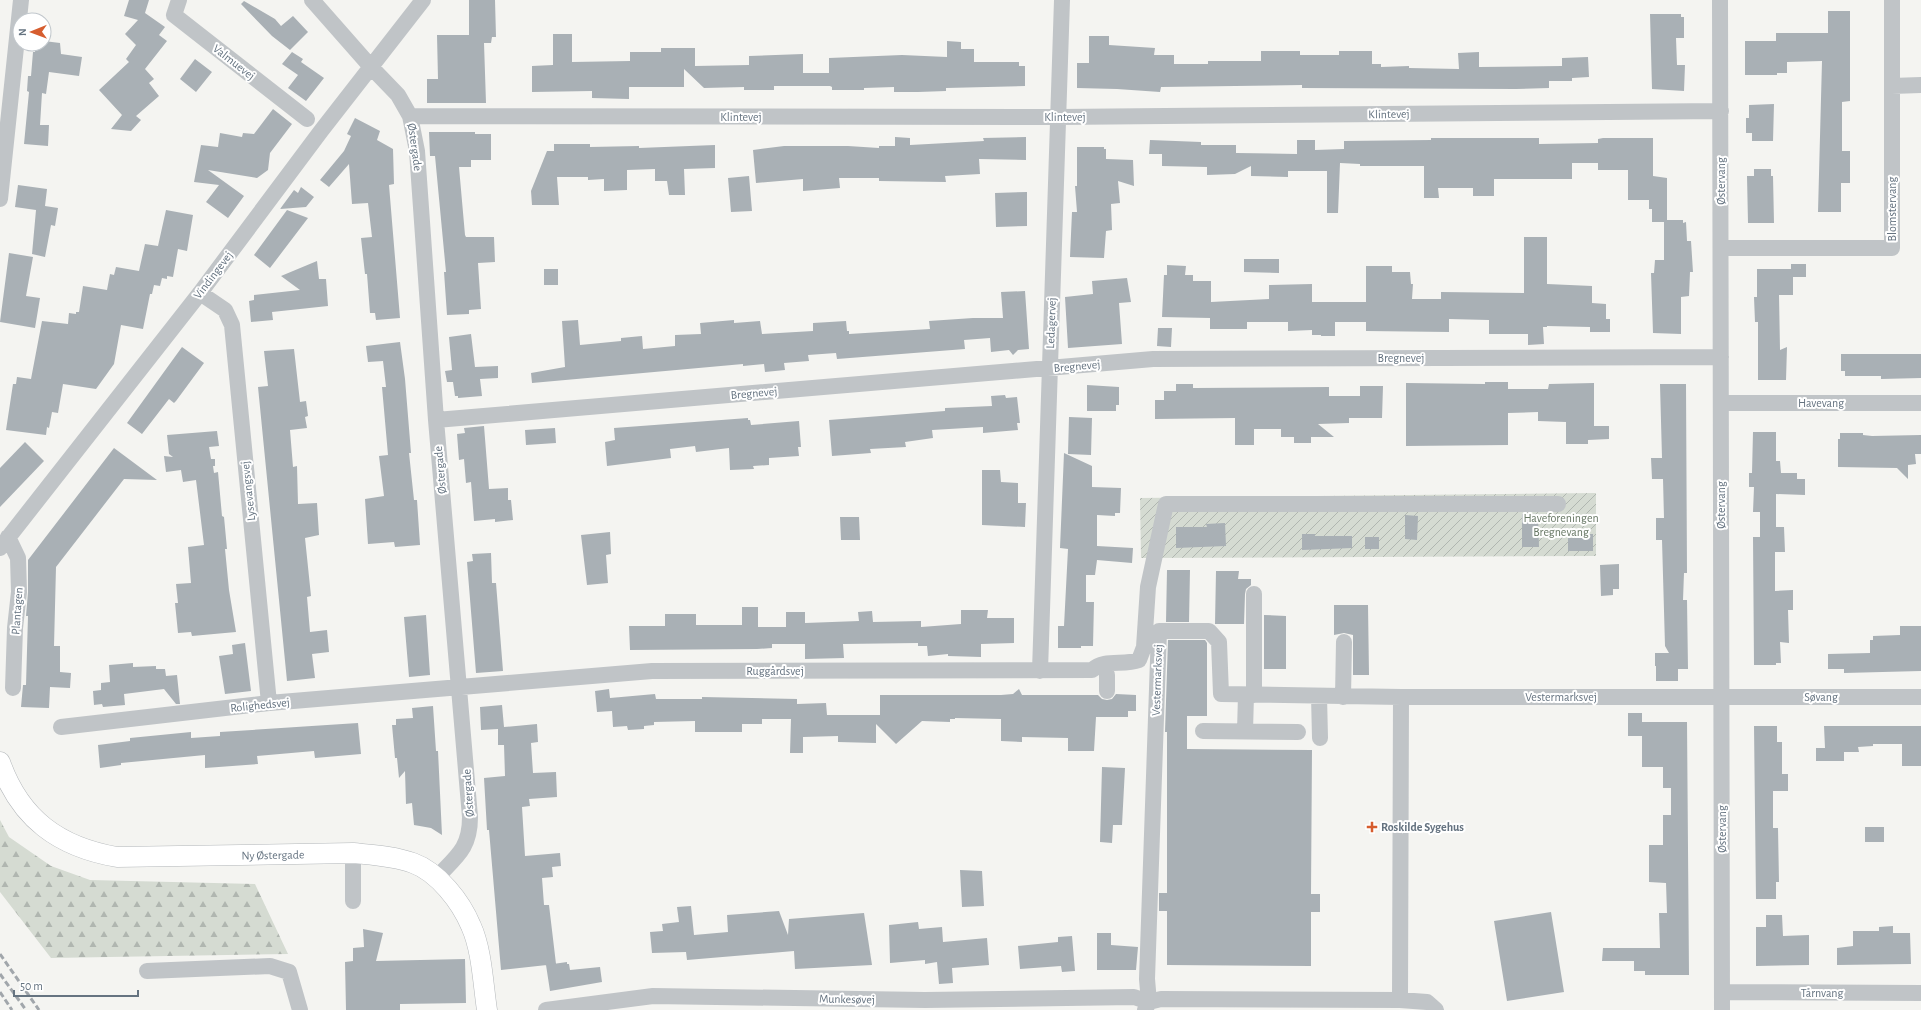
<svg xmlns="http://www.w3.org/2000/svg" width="1921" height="1010" viewBox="0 0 1921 1010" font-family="'Alegreya Sans',sans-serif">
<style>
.forest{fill:url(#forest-firs)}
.garden{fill:url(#garden-furrows)}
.building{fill:#a9b0b5}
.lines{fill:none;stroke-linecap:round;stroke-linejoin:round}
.major-casing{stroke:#b3b7ba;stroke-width:21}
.minor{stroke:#c0c4c7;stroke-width:16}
.major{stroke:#fff;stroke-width:20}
.rail{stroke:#a1a6ab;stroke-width:3;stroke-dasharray:6 3;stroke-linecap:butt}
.poi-dot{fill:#d65d2f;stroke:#fff;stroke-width:1.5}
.labels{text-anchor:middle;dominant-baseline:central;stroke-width:4;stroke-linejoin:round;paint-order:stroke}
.street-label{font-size:12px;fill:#657380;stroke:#fff}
.park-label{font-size:12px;fill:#677764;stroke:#fff}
.poi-label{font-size:12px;font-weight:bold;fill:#657380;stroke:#fff;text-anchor:start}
</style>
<defs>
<pattern id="forest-firs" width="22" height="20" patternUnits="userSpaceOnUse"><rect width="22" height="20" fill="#d5dbd2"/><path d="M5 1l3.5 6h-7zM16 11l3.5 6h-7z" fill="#b0b6b0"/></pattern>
<pattern id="garden-furrows" width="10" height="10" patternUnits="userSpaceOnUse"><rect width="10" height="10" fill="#d5dbd2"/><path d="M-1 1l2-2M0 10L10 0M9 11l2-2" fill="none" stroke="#b0b6b0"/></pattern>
</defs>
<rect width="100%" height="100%" fill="#f4f4f1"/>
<path class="forest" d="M0,820L9,837L51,866L90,880L255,884L288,954L51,958L0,892Z"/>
<path class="garden" d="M1596,493V556L1141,558L1140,498Z"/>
<path class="building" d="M129,0H149L145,13L165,27L159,35L167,41L145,69L154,79L149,83L159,96L136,116L141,120L131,131L111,129L122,115L99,90L129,62L126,59L136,45L125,34L138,20L124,16Z
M469,0H495L496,37H492L491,43H484L486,103H427V79H438L437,35H469Z
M244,1L275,19L281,26L293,16L308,32L290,50L272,36L241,4Z
M1828,11H1850V101L1842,102V151H1850V183H1841V212H1818L1822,61L1787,62V73H1777V75H1745V41H1776V33H1828Z
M1650,14H1681V17H1684V38H1676L1677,65H1685L1684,91L1652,89Z
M553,34H572V62L630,61V52H661V48H695V66L749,65V56L803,54V73H829V58L902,55L947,57V41L961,42V49H974V62H1019V66H1025V86L946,88V91L918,92H894V87L864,88V90H832V87L830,86H774V90H744V87L704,88L684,69V87H629V99L592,98V91L532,92V66L553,65Z
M1089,36H1109V45L1155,48L1154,55H1174V64H1208V61H1261V51H1300V55H1339V51H1372V64H1381V67L1409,66V68L1459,69L1458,53L1479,52V67L1562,66V58L1588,57L1589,77L1572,78V81H1549V88L1516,89L1302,88V85L1161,87L1160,92L1117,89L1077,88V63H1089Z
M44,41L60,43L61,54L82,57L79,76L49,72L46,94L42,93L40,125H49L48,146L24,144L29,92L27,91L28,76H31L33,52H35L36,44H44Z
M292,52L303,59L301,62L324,78L306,101L288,88L298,75L282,64Z
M195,59L212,72L196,92L180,79Z
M1774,104L1773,141H1752V133H1746V118H1749V105Z
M273,109L292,124L270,153L268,170L257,178L208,170L244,196L228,218L206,202L219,185L194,182L201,145L218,147L220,133L242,137L243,133L254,134Z
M355,118L380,131L377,140L393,149L394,184L389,185L400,318L376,320L375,313H370L367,274H365L361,238L372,237L368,203L352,204L349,164L329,187L320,180L344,151L351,136L347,134Z
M429,132H475V134H491V160H471V167H459L465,235L466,237H494L495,262L478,263L481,309L469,310V314L447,315L444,272H446L435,156H430Z
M895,137L910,138V145L984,141L983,138L1026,137V160L979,159L980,174L945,176L946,182L879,181V178H839L840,188L803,191V179L756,183L753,150L784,146H848L879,148V146H895Z
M1431,138H1539V144L1598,143V139L1603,138H1653V176L1667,178V220H1683V223L1686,222L1687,241H1691L1693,272H1690L1689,296L1681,297V334L1653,333L1651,273H1654L1655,260H1664V222H1652V209H1649V200H1628V170H1598V163H1572V179H1494V196H1473V188H1438L1439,198H1424V166H1360V164L1340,163L1338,213H1327V171H1288V177L1251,176V166L1235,174L1207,175V167L1162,166V154H1149L1150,140L1201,142V145H1236V153L1297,154V140H1315V150L1344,149V141L1431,140Z
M554,144H590V147L639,146V148L715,145V168L684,169L685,195H669L667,181H655V169L627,170V190L604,191V179L588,180V177H557L559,205H532L531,191L547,151H554Z
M1077,147H1104V149H1106V159L1133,160L1134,186L1118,181L1120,203L1111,204L1112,230L1106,231L1104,258L1070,257L1072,212H1077L1075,186H1077Z
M1754,169H1771V176H1773L1774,223H1748L1747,176H1754Z
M749,176L752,211L731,212L728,178Z
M18,185L47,189L45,206L58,208L55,226L51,225L45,257L32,254L36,210L15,207Z
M301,187L314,197L306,207L280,209L294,190L298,193Z
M1027,192V226L996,227L995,193Z
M166,210L193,215L187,251L178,249L173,277L167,276V279L162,278L160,286L154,285L152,294H150L143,329L121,325L114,364L96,389L63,384L58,413L52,412L49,428L47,427L46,435L6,430L13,384H16L17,377L31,379L42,321L68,324L69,313L76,314V312H79L83,286L107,290L110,274L114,275L116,267L139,271L145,244L158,246Z
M287,210L308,218L270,268L254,255Z
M1524,237H1547V284L1592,286V303L1606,304V319H1610V332H1590V327L1547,326V327H1543L1544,344L1528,345V334H1489V320L1449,319V332L1366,331V322H1335V336H1321V335H1312V330L1288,331V322H1247V329H1210V318L1162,317L1164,275H1167V265L1186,266L1185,275H1193V281H1211V302L1269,299V285L1312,284V302H1366V266H1392V272H1410L1411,284H1413L1412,299H1441V292L1524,293Z
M9,253L33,257L26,296L40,298L35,328L0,322Z
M1244,259H1279V273L1244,272Z
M317,261L319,279H326L328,306L272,312L273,320L251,322L249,301L254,300V295L300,290L281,276Z
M1791,264H1806V277H1793V295H1779L1780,350L1787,347L1786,380H1758V322H1755L1754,297H1757V269H1791Z
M544,269H558V285H544Z
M1127,278L1131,302L1119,303L1122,344L1068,348L1065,297L1093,294L1092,281Z
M1025,291L1029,349L1018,350L1013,355L1009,350L991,352L990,338L964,340L965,349L837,359L836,353L808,355L809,361L784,363L785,370L765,372L764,364L743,366V364L532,383L531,373L565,367L562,321L578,320L580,345L621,341V338L642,336L643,349L675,346V335L701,334L700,323L734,320V323L760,321L762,334L813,331V323L846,321L847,331H849V334L930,329L929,321L973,318H1003L1001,292Z
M1158,328H1172L1171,347L1157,346Z
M471,334L475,367L498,366V378L480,379L482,396L458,398V396H455L453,382H447L445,371L452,370L449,337Z
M400,342L405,379L411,453H409L414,500H417L420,545L395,547L394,542L368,544L365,499L384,496L379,456L388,455L382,387H386L383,361L368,362L366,346Z
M182,347L204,363L176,401L174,403L169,399L142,434L127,423Z
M294,349L300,402L306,401L308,416L305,417L307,428L290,430L293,467L297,466L298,504L317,503L319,535L305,538L311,596L307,597L310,632L327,630L329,652L312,654L315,678L287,681L258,387L268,386L264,351Z
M1841,354H1921V378L1881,379V376H1845V371H1841Z
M1485,382H1508V389H1548L1549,384L1594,383V426H1609V439L1588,440V444H1566V422L1538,421V412L1508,413V445L1406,446V383L1485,384Z
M1176,384H1193V388H1195L1329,387V396H1360V386H1383L1382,418H1349V423L1318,424L1334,437H1311V443H1294V437H1281V429H1254V445H1235V418L1155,419V400H1164V391H1176Z
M1660,384H1686L1687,573H1684L1683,600H1687L1688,669H1678V681H1656V666H1655V653H1669L1665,646L1662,540H1656V518H1664L1663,479H1652L1651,458H1662Z
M1087,385L1119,387V405H1116V411H1087Z
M1005,395L1006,398L1017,397L1020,423H1017L1018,430L983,433V427L932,430L933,438L905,442L906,447L870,449L871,453L832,456L829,420L945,411V408L992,406L991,396Z
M1069,417L1092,418L1091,455L1068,454Z
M748,418V420H750L751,425L799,421L801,447H798L799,456L769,458V465L753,466L754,469L730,470L729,448L696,452L695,446L670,449L671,458L607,466L605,442L615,440L614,428Z
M484,426L489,489L508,488V500H511L513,520L495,522V519L474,521L471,482L466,483L464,459L459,460L457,434L465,433L464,428Z
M555,428L556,443L526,445L525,430Z
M217,431L219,446L209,447L211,459H215V466H213L214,473L218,472L222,516L224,517L227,549H225L229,590L236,632L192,636L191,632L178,633L175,603H178L176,584L191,583L188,547L204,545L196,480L183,482L181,470L166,472L164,456L173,457L169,454L167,435Z
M1753,432H1776V461H1780L1781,473H1797V479H1805V495L1776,494V527H1784L1785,552H1775V591L1793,590V610H1788L1789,643L1780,642L1781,663H1776V665H1754L1753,537H1760V512H1753L1754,487H1749V473H1752Z
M1840,433H1863V435L1872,436L1921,435V454H1915L1916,464L1908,465V479L1897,468L1838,467V439H1840Z
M25,442L44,461L0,507V468Z
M114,448L157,480L124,479L56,567L54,646H60V672L71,673L70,688L50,687L49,708L21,707L23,685H26L28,616H26L28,592V560Z
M1064,453L1092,466V487L1121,488L1120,513H1115V516L1097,515V546L1133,548L1132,563L1097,560L1095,575H1086V602H1094L1093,646H1081V648H1058V626H1064L1068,549L1060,548Z
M982,470H1000L1001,482L1018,483V503H1026L1025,527L982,525Z
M1522,514H1538L1539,547H1522Z
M1405,515L1418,516L1417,540L1405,539Z
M840,517H859L860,540H841Z
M1225,523L1226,546L1176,548V527H1207L1206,524Z
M610,532L611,554L606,555L608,583L587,585L581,535Z
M1302,534H1315V536H1352V548L1302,550Z
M1577,534H1593V551H1568V538H1577Z
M1365,537H1379V549H1365Z
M491,553L492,583H496L503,671L476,673L467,562L473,561L472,554Z
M1619,564V589H1613V595L1601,596L1600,565Z
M1167,570H1190L1189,622H1166Z
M1216,571H1239L1238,579H1251V585L1246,589L1245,594L1244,624H1215Z
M1334,605H1368L1369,675H1353V635L1344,633L1334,635Z
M742,607H758V627H786V612H805V623L859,621L858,612L872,611L873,622L921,621V627L961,624V610H988L987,618H1014V643L981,644V657L948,656V654L928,656L927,646H918V643L843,644L844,658L805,659V644H772V648L757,649L630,650L629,626H665V614H696V625H742Z
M426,615L430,675L409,677L404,617Z
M1264,615L1286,616V669H1264Z
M1900,626H1921V671L1844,673V669H1828V654L1870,653V640H1873V636L1900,635Z
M1168,640H1205L1207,643V716H1187V749L1312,750L1311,894H1320V912H1311V966L1167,965V911H1159V893H1167V732H1165Z
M245,643L251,691L225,694L219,656L233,654L232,645Z
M133,663V667L156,666V669H165L166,676L177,675L180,704H176L164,689L124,694L125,705L103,707L102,704L94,705L93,691L101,690V683L110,682L109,665Z
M609,689L610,698L655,694L656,699H702V697L797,699V704L826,703L827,715H880V695H1001L1013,694L1019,689L1022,695H1098L1102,699L1107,700L1112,699L1116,694L1136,695V711H1128V717H1096L1094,751H1068V738L1022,737V742L1001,741V719L955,718V719H950V722L922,721L896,744L876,724V743L838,742V736L803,737V753H790L791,719H762V724H742V732H695V721L654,722V725L644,726V729L628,730L627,726L613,727L612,711L597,712L595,691Z
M502,705L504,727L537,724L538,742L531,743L533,773L556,772L557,797L529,799L530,806L522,807L525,856L560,853L561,866L552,867L553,877L542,878L544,905H549L556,964L501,970L489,830H487L484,778L505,776L504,745H498V729L481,730L480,707Z
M433,706L436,751H438L442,835L431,828L414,825L412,803L406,804L405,771L399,778L397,758H395L392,725H396V719L413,718L412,708Z
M1628,713H1642V722H1687L1689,975H1645V971H1634V961H1602L1603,948H1660L1659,913H1667L1666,883L1649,882V845H1663V815H1671V788H1663V767H1642V736H1628Z
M358,723L361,754L315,758L314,751L257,756L258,764L205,768V755L121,763V765L100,768L98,745L130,741V738L191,732V738L220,736V732Z
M1754,726H1777V742H1782V774H1788V791H1773V828H1778L1779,882H1776V899H1756Z
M1824,726H1921V766H1902V744H1873V746L1858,747L1859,752H1844V761H1816V748H1825Z
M1102,767L1125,768L1122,825H1113L1112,843L1100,842Z
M1865,827H1884V842H1865Z
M960,870L982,871L984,906L962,907Z
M691,906L694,935L728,932L727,915L779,911L788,935L789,919L864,913L872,965L795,969L794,951L687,960L686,952L652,953L650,932L663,931L662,924L679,922L677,907Z
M1551,912L1564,992L1507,1001L1494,921Z
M1766,915H1782L1783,936L1809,935V965L1756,966V927H1766Z
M918,922L919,929L942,927L943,942L987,938L989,965L952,968L953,983L939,984L937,962L925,964V960L890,963L889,925Z
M1893,926V933H1910L1911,964L1837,965V948L1853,946V931H1879V927Z
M363,929L383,933L376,961L465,959L466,1003L400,1004V1010H346L345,962L353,961V948L364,947Z
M1097,933H1111V945L1138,947L1136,970H1097Z
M1072,936L1075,971L1062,972L1061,966L1020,969L1018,946L1058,942V937Z
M567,962V964H569L570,970L600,967L602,982L550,991L546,965Z"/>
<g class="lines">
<defs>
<path id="major" d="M0,762C20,819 59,847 117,857L353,853C373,855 394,856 413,863C438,872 461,902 471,926C482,950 483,984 487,1010"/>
</defs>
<use href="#major" class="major-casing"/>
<path class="minor" d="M179,0L174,15L307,119
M312,0L371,67L398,95L410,116L417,151L436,420L470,817C470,848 457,856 437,877
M1720,0L1722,1010
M1892,86L1921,85
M410,116L1058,117L1721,111
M0,199L21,0
M1721,248H1892V0
M200,293L225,310L232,325L269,703
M1721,403H1921
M436,420L1153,359L1721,357
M8,537L18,558L19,592L15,628L13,688
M0,548L200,293L321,131L423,0
M1040,671L1062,0
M1107,675V691
M1254,695V594
M1319,696L1320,738
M1343,697L1344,642
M61,727L269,703L652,671L1092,670C1105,658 1123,666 1139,660L1144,647L1148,587L1166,504H1558
M1203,731L1298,732
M1245,731L1246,695
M353,853V901
M147,971L270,966L289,972L300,1010
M1722,992L1921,993
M1400,1000L1427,1002L1436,1010
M546,1010L653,996L925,1000L1134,997L1149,1002L1147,979L1159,631H1209L1219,642L1221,694L1401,697
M1145,1010L1149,1002L1161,999L1400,1000L1401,697H1921"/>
<use href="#major" class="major"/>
<path class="rail" d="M0,954L39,1010
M0,974L26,1010
M0,992L12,1010"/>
</g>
<path class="poi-dot" d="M1370 821h4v4h4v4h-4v4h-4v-4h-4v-4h4z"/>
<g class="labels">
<g class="street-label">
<text transform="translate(234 62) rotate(38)">Valmuevej</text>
<text transform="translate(1389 114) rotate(-1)">Klintevej</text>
<text x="741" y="117">Klintevej</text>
<text x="1065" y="117">Klintevej</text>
<text transform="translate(415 147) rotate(82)">Østergade</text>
<text transform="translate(1721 181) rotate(-90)">Østervang</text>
<text transform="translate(1892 209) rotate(-90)">Blomstervang</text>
<text transform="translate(213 275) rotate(-53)">Vindingevej</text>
<text transform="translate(1051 323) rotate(-88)">Ledagervej</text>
<text x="1401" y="358">Bregnevej</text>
<text transform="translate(1077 366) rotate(-5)">Bregnevej</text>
<text transform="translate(754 393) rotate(-5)">Bregnevej</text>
<text x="1821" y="403">Havevang</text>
<text transform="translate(440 470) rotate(-95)">Østergade</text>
<text transform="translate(248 491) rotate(-96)">Lysevangsvej</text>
<text transform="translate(1721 505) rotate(-90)">Østervang</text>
<text transform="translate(17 611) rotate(-86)">Plantagen</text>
<text x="775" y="671">Ruggårdsvej</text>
<text transform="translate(1157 680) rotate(-88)">Vestermarksvej</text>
<text x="1561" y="697">Vestermarksvej</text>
<text x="1821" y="697">Søvang</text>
<text transform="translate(260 705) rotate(-6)">Rolighedsvej</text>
<text transform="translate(468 793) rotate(-94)">Østergade</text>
<text transform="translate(1722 829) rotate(-90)">Østervang</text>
<text transform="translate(273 855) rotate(-1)">Ny Østergade</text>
<text x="1822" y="993">Tårnvang</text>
<text transform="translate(847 999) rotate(1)">Munkesøvej</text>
</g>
<g class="park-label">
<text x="1561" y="518">Haveforeningen<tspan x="1561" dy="14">Bregnevang</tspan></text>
</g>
<g class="poi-label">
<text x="1381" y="827">Roskilde Sygehus</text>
</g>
</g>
<g transform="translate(32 32) rotate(269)"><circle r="19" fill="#ffffff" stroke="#c1c7cc"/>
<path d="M0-3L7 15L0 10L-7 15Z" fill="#d65d2f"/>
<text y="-6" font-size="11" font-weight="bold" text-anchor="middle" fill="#657380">N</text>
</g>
<path d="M14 990v6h124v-6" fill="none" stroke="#657380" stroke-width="2"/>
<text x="20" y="990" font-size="12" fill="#657380" stroke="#ffffff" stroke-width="3" paint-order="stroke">50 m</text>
</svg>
